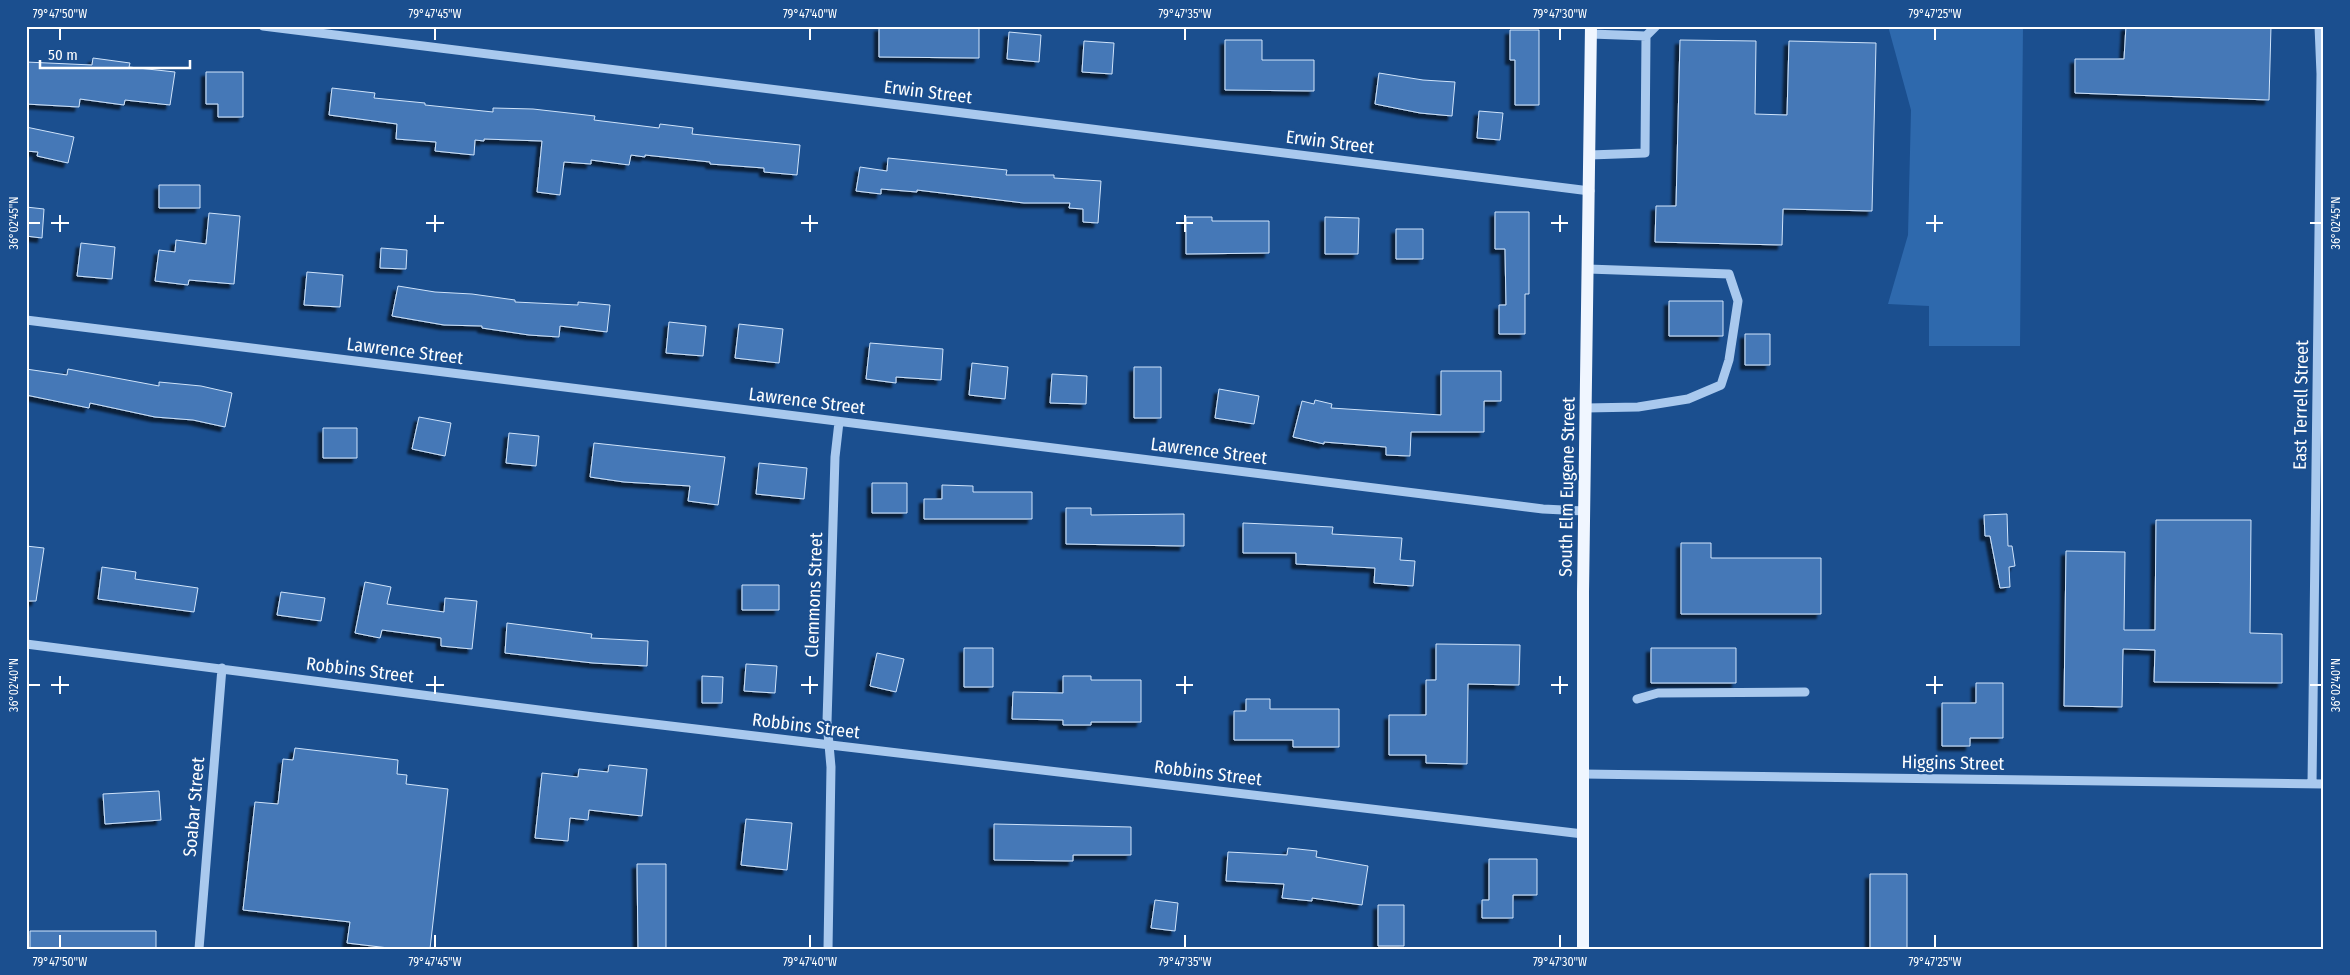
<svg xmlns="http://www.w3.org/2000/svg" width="2350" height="975" viewBox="0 0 2350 975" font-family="'Fira Sans Condensed',sans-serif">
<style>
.green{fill:#2e69ad}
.building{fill:#4478b7;stroke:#cfe3fa;filter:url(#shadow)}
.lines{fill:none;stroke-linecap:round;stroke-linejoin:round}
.minor{stroke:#a9c9ee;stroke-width:9}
.major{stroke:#f0f6ff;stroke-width:12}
.ticks{fill:none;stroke:#fff;stroke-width:2}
.labels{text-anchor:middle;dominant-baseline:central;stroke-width:4.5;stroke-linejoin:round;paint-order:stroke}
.street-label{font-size:18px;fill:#fff;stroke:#1b4f8f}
.neatline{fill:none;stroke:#fff;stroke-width:2}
.ticks-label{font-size:12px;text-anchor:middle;fill:#fff}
</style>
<defs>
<filter id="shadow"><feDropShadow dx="-4.5" dy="4.5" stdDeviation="1" flood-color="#0009"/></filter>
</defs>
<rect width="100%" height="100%" fill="#1b4f8f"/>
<path class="green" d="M1888,26H2023L2020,346H1929V306L1888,304L1908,235L1911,110Z"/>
<path class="building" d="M979,26V58L879,57V27Z
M2126,26H2271L2269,100L2075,93V59H2124Z
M1510,30H1539V105H1515V60H1510Z
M1009,32L1041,35L1039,62L1007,59Z
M1225,40H1262V60H1314V91L1225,90Z
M1680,40L1756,41L1755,114L1787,115L1789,41L1876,43L1872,211L1783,209L1782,245L1655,242L1656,206H1676Z
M1084,41L1114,43L1112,74L1082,72Z
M93,58L130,63L129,67L175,72L170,105L125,100L124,105L80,99L79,107L26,104V62L92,65Z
M206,72H243V117H218V104H206Z
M1379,73L1423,80L1455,82L1452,116L1420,113L1375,104Z
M332,88L375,93L374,98L425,103V105L493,112V108L533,109L595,116L594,120L659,128L660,124L693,128L692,134L800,145L797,175L764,172V168L710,164V162L645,155V157L631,155L629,165L591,160V164L564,162L560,195L537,192L542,141L484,139V141L475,140L474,155L435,151L436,142L396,139L397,124L329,115Z
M1479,111L1503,113L1500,140L1477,138Z
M26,127L74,137L68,163L37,156L38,152L26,151Z
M888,158L1007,170L1006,175H1054V178L1101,181L1098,223L1083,222V209L1069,208L1070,203H1024L917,190V192L881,189V194L856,191L860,167L887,171Z
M159,185H200V208H159Z
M26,207L44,209L42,238L26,236Z
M1495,212H1529V294H1525V334H1499V305H1506L1505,249H1495Z
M209,213L240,216L234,284L189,280L188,285L155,281L159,250L175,252L176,240L206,244Z
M1186,217H1212V221H1269V253L1186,254Z
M1325,217L1359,218L1358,254H1325Z
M1396,229H1423V259H1396Z
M81,243L115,247L112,279L77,276Z
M381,248L407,250L406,269L380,268Z
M307,272L343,275L340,307L304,305Z
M398,286L435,292L472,294L515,300V302L578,305V302L610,305L607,332L560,326L559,337L529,335L482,328V326L444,325L392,316Z
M1669,301H1723V336H1669Z
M669,322L706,326L703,356L666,353Z
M739,324L783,329L779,363L735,358Z
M1745,334H1770V365H1745Z
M870,343L943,349L941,380L896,377V383L866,379Z
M972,363L1008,367L1005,399L969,395Z
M1134,367H1161V418H1134Z
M26,369L67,375L68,369L159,386V382L201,386L232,393L225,427L193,420L155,417L90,403L89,408L26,395Z
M1441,371H1501V401H1484V432H1411L1410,456L1386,455V447L1324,442V444L1293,437L1302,401L1314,404L1315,400L1332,404L1331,408L1441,415Z
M1052,374L1087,376L1086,404L1050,403Z
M1219,389L1259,396L1254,424L1215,418Z
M419,417L451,423L445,456L412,449Z
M323,428H357V458H323Z
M509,433L539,436L536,466L506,463Z
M594,443L725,457L718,505L688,501L690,486L624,482L590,477Z
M759,463L807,468L804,499L756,494Z
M872,483H907V513H872Z
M942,485L973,486V492H1032V519H924V499H942Z
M1066,508H1091V515L1184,514V546L1066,544Z
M2007,514L2008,546H2012L2015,566L2009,567L2010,587L2000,588L1990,536H1985L1984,515Z
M2156,520H2251L2250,633L2282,634V683L2154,682L2155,650L2123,649L2122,707L2064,706L2066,551L2125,552L2124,630H2155Z
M1243,523L1333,527L1332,534L1402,538L1400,560L1415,561L1413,586L1374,583L1375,568L1296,564V553H1243Z
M1681,543H1711V558H1821V614H1681Z
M26,546L44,548L36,601H26Z
M102,567L136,572L135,579L198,588L194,612L98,599Z
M365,582L391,587L387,604L444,612L445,598L477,601L472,649L441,646V638L382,630L380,638L355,633Z
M742,585H779V610H742Z
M281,592L325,598L321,621L277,615Z
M507,623L592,634L591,638L648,641L647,666L593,663L505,653Z
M1436,644L1520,645L1519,685L1468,684L1467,764L1426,763V755H1389V715H1426V680H1436Z
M964,648H993V687H964Z
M1651,648H1736V683H1651Z
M877,653L904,659L896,692L870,686Z
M746,664L777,666L775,693L744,691Z
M702,676L723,677L722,703H702Z
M1063,676H1091V680H1141V722H1091V725H1063V720L1012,719L1013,692L1063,693Z
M1976,683H2003V738H1970V746H1942V703H1976Z
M1246,699H1270V709H1339V747H1293V740H1234V711H1246Z
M295,748L398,760L397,774L407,775L406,784L448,789L430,949H397L347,943L350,922L243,910L255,802L278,804L283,759L293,760Z
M609,765L647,769L642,816L589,810L588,820L570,818L568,841L535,838L542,773L578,777L579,769L608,772Z
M159,791L161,820L105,824L103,794Z
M746,819L792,823L787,870L741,865Z
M994,824L1131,827V855H1073V861L994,860Z
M1288,848L1317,851L1316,857L1368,866L1362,905L1312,898V901L1282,898L1284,884L1226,881L1228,852L1287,855Z
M1489,859H1537V895H1513V918H1482V900H1489Z
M637,864H666V949H638Z
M1870,874H1907V949H1870Z
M1155,900L1178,903L1175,931L1151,928Z
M1378,905H1404V946H1378Z
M30,931H156V949H30Z"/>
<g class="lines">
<path class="minor" d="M263,26L1590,191
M1591,34L1646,36
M1590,155L1645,153L1646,36L1656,26
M26,320L1543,509L1584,511
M1586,408L1638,407L1688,399L1721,385L1729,360L1738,301L1729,274L1588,269
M26,644L594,717L1583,834
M1637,699L1658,693L1805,692
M1583,774L2324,784
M2312,784L2321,74L2319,26
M199,949L222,668
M828,949L831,767L827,722L835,457L839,422"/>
<path class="major" d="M1583,949V592L1591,26"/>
</g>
<path class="ticks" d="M60,28V40M435,28V40M810,28V40M1185,28V40M1560,28V40M1935,28V40M60,215V232M435,215V232M810,215V232M1185,215V232M1560,215V232M1935,215V232M28,223H40M51,223H69M426,223H444M801,223H818M1176,223H1193M1551,223H1568M1926,223H1943M2310,223H2322M60,676V694M435,676V694M810,676V694M1185,676V694M1560,676V694M1935,676V694M28,685H40M51,685H69M426,685H444M801,685H818M1176,685H1193M1551,685H1568M1926,685H1943M2310,685H2322M60,935V948M435,935V948M810,935V948M1185,935V948M1560,935V948M1935,935V948"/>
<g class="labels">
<g class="street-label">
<text transform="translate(928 92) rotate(7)">Erwin Street</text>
<text transform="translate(1330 142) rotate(7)">Erwin Street</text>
<text transform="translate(405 351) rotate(7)">Lawrence Street</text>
<text transform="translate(807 401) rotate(7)">Lawrence Street</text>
<text transform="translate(2301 405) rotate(-89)">East Terrell Street</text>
<text transform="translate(1209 451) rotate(7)">Lawrence Street</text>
<text transform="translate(1567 487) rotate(-89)">South Elm Eugene Street</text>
<text transform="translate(814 595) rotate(-88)">Clemmons Street</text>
<text transform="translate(360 670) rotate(7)">Robbins Street</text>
<text transform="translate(806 726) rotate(7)">Robbins Street</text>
<text transform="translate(1953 763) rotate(1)">Higgins Street</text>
<text transform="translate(1208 773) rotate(7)">Robbins Street</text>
<text transform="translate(194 807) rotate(-85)">Soabar Street</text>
</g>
</g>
<rect width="2350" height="975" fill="none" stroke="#1b4f8f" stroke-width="55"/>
<path d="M40 60v8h150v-8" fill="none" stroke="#ffffff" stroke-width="2.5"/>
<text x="48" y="60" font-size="15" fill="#ffffff" stroke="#1b4f8f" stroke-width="4" paint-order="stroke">50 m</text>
<rect x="28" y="28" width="2294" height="920" class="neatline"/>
<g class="ticks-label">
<text x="60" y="18">79°47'50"W</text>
<text x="435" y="18">79°47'45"W</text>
<text x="810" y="18">79°47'40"W</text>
<text x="1185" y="18">79°47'35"W</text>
<text x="1560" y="18">79°47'30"W</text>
<text x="1935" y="18">79°47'25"W</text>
<text transform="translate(14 223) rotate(-90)" y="4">36°02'45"N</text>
<text transform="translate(2336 223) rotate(-90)" y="4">36°02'45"N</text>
<text transform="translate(14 685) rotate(-90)" y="4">36°02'40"N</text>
<text transform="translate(2336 685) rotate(-90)" y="4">36°02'40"N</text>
<text x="60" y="966">79°47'50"W</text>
<text x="435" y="966">79°47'45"W</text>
<text x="810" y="966">79°47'40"W</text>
<text x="1185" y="966">79°47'35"W</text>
<text x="1560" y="966">79°47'30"W</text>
<text x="1935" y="966">79°47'25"W</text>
</g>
</svg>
